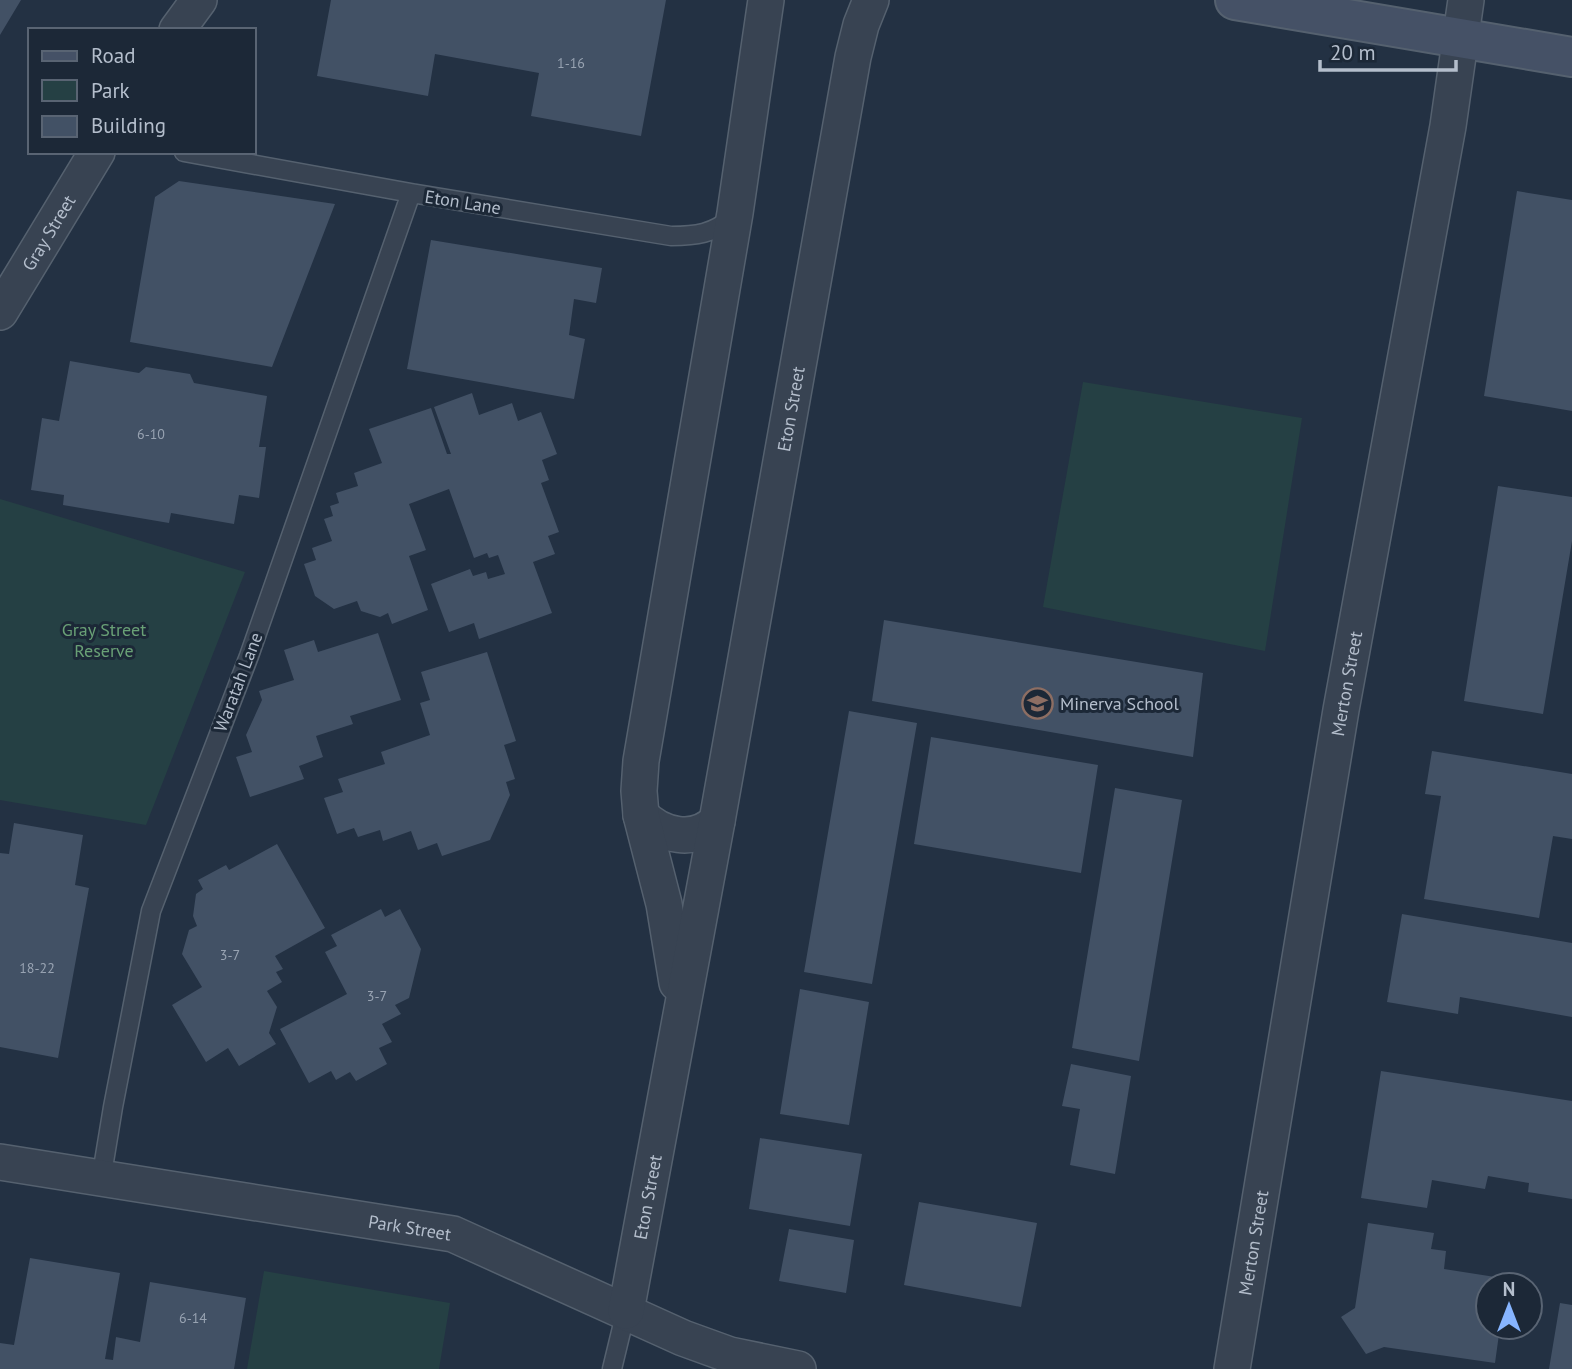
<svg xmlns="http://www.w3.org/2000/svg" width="1572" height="1369" viewBox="0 0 1572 1369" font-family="'PT Sans',sans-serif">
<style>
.green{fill:#254044}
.building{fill:#425165}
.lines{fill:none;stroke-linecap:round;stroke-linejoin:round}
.lane-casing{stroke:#55616f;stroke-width:21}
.street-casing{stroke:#55616f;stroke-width:38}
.secondary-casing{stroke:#55616f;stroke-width:42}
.lane{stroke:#384352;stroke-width:18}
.street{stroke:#384352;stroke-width:35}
.secondary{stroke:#455166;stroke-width:38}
.labels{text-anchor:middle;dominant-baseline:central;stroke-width:6;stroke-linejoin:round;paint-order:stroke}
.number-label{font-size:14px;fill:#98a3b2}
.street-label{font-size:18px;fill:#b4becc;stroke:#1c2837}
.park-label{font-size:18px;fill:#69a076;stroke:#1c2837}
.poi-label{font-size:18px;fill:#b4becc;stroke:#1c2837;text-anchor:start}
</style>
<rect width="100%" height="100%" fill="#233143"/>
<path class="green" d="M1083,382L1302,418L1265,651L1043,607Z
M0,499L245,572L146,825L0,800Z
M264,1271L450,1303L439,1369H247Z"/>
<path class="building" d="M0,0H21L0,35Z
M331,0H666L641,136L531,116L539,73L435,54L428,96L317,76Z
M179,181L335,204L272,367L130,342L155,197Z
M1517,191L1572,200V411L1484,396Z
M431,240L602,268L596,303L574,299L569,335L585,339L574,399L407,369Z
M70,361L139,373L146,367L190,374L194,383L267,396L259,447H266L259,498L239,495L234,524L171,513L169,523L63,505L64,495L31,490L42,418L59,421Z
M472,393L479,415L512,403L518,421L541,412L557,454L542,460L549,480L541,483L559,532L548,536L555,554L533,562L552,613L479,639L474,623L449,632L431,584L470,569L473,576L486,572L488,579L505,574L498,555L489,558L487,553L474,558L449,489L409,504L426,550L409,556L428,610L392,624L388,613L380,617L361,611L357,601L334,609L315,596L304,564L316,560L312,548L332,541L324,519L333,516L330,506L339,503L336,493L358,486L354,473L382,463L369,429L431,408L447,454H451L434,407Z
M1498,486L1572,497V541L1543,714L1464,701Z
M884,620L1203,673L1193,757L872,701Z
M378,633L401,700L350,716L353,724L316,736L323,757L299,766L304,779L250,797L236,757L252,752L246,735L262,700L259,691L294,680L284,650L314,640L318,652Z
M487,652L516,741L504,745L515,779L506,782L510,795L490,840L442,856L437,843L418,850L411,831L383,841L380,830L358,837L354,828L337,834L324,798L343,792L338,779L385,764L381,752L430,735L420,703L430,700L421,672Z
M849,711L917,723L872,984L804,972Z
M931,737L1098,765L1081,873L914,844Z
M1432,751L1572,774V839L1553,836L1539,918L1424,899L1441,796L1425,794Z
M1115,788L1182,800L1139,1061L1072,1048Z
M14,823L83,835L75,885L89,888L58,1058L0,1047V853L9,854Z
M277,844L325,928L275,956L283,969L276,972L282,982L267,991L277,1007L269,1033L276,1044L239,1066L228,1048L206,1062L172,1005L202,987L182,954L189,930L197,926L193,916L196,894L203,889L198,880L226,865L229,870Z
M381,909L385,917L400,909L421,949L409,998L395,1005L401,1014L382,1024L392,1042L379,1048L387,1064L356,1081L350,1072L336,1080L331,1071L309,1083L280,1029L347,994L325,952L337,946L331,935Z
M1402,914L1572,943V1017L1460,997L1458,1014L1387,1002Z
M800,989L869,1002L849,1125L780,1114Z
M1071,1064L1131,1076L1115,1174L1070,1165L1080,1109L1062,1106Z
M1381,1071L1572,1101V1199L1528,1192L1529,1183L1488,1176L1485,1189L1432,1180L1427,1208L1361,1198Z
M760,1138L862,1154L850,1226L749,1209Z
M919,1202L1037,1223L1021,1307L904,1285Z
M1368,1223L1434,1233L1431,1249L1446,1251L1444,1269L1508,1279L1507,1285H1488V1327H1500L1495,1363L1384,1347L1366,1354L1341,1317L1355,1308Z
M789,1229L854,1240L846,1293L779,1281Z
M30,1258L120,1273L105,1359L113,1360L116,1337L140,1342L150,1282L246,1298L234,1369H0V1343L14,1345Z
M1560,1303L1572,1305V1369H1549Z"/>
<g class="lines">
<defs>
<path id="lane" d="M184,152L411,193L671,236C695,236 714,234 732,217
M101,1180L113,1107L151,911L249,656L411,193
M612,1369L626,1311"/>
<g id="street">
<path d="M177,30L199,0"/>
<path id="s1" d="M0,312L97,152"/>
<path d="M641,815C661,836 695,844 717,821"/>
<path d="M677,983L664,904L641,815L639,791L641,761L735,213L766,0"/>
<path id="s2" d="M0,1162L453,1234L683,1338L730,1355L798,1369"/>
<path id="s3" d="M626,1311L717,821L853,57L861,25L871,0"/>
<path id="s4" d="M1232,1369L1341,710L1448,126L1466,0"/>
</g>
<path id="secondary" d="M1235,0L1572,57"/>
</defs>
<use href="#lane" class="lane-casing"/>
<use href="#street" class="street-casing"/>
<use href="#secondary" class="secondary-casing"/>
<use href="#lane" class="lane"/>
<use href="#street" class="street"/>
<use href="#secondary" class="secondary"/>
</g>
<defs>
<symbol id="school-ring" viewBox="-11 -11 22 22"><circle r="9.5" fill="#1c2837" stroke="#8d6e63" stroke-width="1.5"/><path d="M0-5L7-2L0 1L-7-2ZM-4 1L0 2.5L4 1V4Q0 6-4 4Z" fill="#8d6e63"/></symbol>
</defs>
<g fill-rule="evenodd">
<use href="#school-ring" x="1020" y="686" width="35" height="35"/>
</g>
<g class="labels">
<g class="number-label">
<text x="571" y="63">1-16</text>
<text x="151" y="434">6-10</text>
<text x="230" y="955">3-7</text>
<text x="37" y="968">18-22</text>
<text x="377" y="996">3-7</text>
<text x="193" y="1318">6-14</text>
</g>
<g class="street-label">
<text transform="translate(463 202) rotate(9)">Eton Lane</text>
<text stroke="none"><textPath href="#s1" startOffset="93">Gray Street</textPath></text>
<text stroke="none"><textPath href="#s3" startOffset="917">Eton Street</textPath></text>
<text transform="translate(238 682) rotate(-69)">Waratah Lane</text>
<text stroke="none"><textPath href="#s4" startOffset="695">Merton Street</textPath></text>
<text stroke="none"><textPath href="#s3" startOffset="116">Eton Street</textPath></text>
<text stroke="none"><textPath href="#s2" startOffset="415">Park Street</textPath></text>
<text stroke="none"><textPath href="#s4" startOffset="128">Merton Street</textPath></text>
</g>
<g class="park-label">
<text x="104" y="629">Gray Street<tspan x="104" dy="21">Reserve</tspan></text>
</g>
<g class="poi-label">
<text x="1060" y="703">Minerva School</text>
</g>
</g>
<rect x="28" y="28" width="228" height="126" fill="#1c2837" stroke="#596473" stroke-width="2"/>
<rect x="42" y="51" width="35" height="10" fill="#455166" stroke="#596473" stroke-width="2"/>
<text x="91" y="63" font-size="21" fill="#b4becc">Road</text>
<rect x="42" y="80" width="35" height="21" fill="#254044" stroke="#596473" stroke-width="2"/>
<text x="91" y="98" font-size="21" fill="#b4becc">Park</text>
<rect x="42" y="116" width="35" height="21" fill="#425165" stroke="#596473" stroke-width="2"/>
<text x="91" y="133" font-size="21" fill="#b4becc">Building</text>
<g transform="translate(1509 1306)"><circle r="33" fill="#1c2837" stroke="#596473" stroke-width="2"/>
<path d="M0-5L12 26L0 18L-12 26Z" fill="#87b5ff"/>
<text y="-10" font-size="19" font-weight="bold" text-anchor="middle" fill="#b4becc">N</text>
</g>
<path d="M1320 60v10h136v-10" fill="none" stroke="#b4becc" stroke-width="3.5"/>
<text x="1330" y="60" font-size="21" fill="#b4becc" stroke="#1c2837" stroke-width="5" paint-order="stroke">20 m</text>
</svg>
